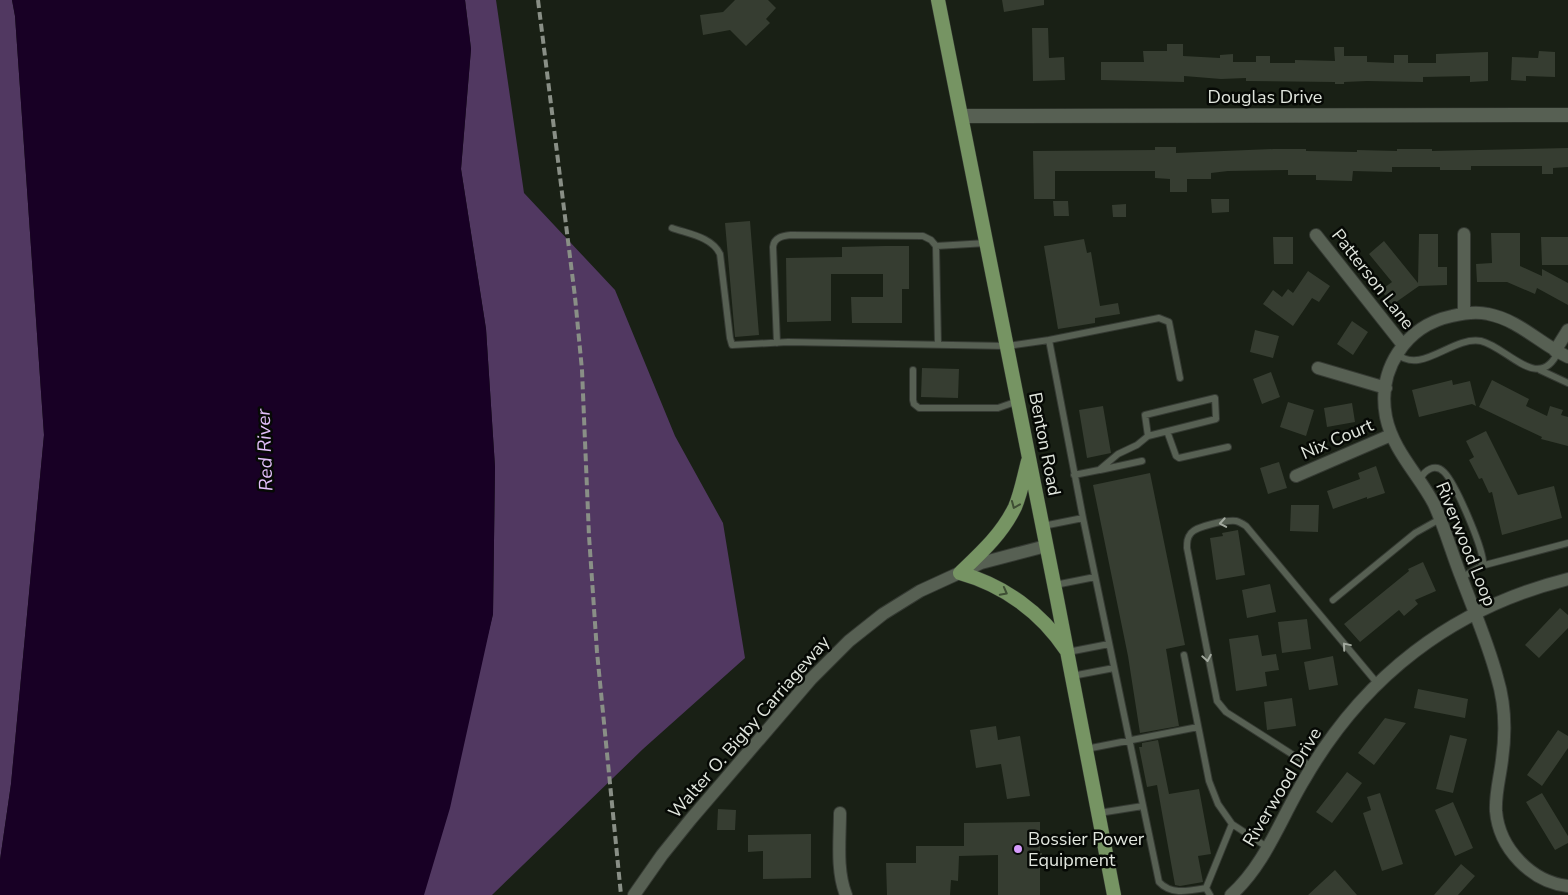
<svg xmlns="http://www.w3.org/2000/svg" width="1568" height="895" viewBox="0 0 1568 895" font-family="'Nunito Sans',sans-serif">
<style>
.green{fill:#513861}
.water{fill:#180025}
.building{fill:#363d31}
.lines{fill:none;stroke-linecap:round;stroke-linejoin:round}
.service-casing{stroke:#353a33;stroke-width:8}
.minor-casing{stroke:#353a33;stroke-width:14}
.tertiary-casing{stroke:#353a33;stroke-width:15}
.primary-casing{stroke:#353a33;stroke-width:15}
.service{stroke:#576053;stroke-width:6}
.minor{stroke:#576053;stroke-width:12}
.tertiary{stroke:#576053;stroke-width:14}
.primary{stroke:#769463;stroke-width:14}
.rail{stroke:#898f86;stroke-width:4;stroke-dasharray:8 4;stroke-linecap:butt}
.oneway{stroke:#3e4e34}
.oneway2{stroke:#a3aa9f}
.poi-dot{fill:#d59bfb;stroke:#060905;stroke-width:2}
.labels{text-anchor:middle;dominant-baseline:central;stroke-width:5;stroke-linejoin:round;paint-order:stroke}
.street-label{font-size:18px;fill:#e1e6de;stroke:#060905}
.poi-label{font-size:18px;fill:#e1e6de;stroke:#060905;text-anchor:start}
.water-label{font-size:19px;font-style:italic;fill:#e2bffa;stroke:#060905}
</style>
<rect width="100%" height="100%" fill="#192015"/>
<path class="green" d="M0,0H12L15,16L44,435L11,784L0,860Z
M465,0H496L524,193L615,290L675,436L723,523L745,658L643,749L492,895H423L493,614L495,467L486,329L461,169L471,49Z"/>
<path class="water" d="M12,0H465L471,49L461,169L486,329L495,467L493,614L450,808L424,895H0V860L11,784L44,435L15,16Z"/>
<path class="building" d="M735,0H768L776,8L766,19L770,23L746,46L730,30L703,35L700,15L723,12Z
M1002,0H1044V5L1004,12Z
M1032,28H1048L1049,58L1064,57L1065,80L1033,81Z
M1167,44H1183V56L1220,58V55L1233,54V62H1256V56H1270V63H1295V60L1335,61L1334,47H1344V56H1367V62L1394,63V55H1408V63H1436V54L1488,52V81L1470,82V76L1423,77V82L1367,81L1344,82V84H1335V82L1246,81V78L1221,79L1184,76V82L1101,80V62H1144L1143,51H1167Z
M1539,51L1555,52V77L1526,76V81L1511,80L1512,57L1538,58Z
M1155,147H1176V153L1274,149H1306V151L1357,152V150L1397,151V149H1432V151L1568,148V167L1553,168V174H1542V166H1471V170H1440V167H1392V172L1353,171L1352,181L1316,180V175H1288V170L1228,171L1211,173V179H1187V192H1170V179L1155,178V171H1055V199H1034L1033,151L1155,150Z
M1211,199H1229V212L1212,213Z
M1053,201H1068L1069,216H1054Z
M1126,204V217H1113L1112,205Z
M750,221L759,335L735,337L725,223Z
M1491,233H1520V266L1542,276V269L1568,283V305L1537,288L1535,294L1507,282H1477L1476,264L1492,263Z
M1419,234H1438V267H1447V285L1419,286L1392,305L1381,290L1392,282L1369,254L1384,241L1418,283Z
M1273,237H1293V264H1274Z
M1541,237H1568V265H1542Z
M1084,239L1087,253L1091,252L1100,306L1118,303L1120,314L1095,318V323L1058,329L1044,246Z
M885,246H909V289H902V323H852L851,297H883V274H831V321L787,322L786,258L842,257V247Z
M1308,271L1330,286L1319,302L1312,298L1293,326L1263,304L1273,290L1282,297L1288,289L1293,293Z
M1352,321L1368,332L1353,355L1337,344Z
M1255,330L1279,336L1273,358L1250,352Z
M922,368L959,369L958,398L921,397Z
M1271,372L1280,397L1262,404L1253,379Z
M1452,380L1453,385L1470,381L1476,406L1472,404L1419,417L1412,390Z
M1492,380L1529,399L1526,406L1547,416L1550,406L1563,410L1561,415L1568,417V446L1541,439L1542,437L1479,407Z
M1288,402L1314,410L1306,436L1280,427Z
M1352,403L1355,422L1327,427L1324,408Z
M1103,406L1111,453L1087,458L1079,410Z
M1486,431L1518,495L1554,486L1562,518L1502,535L1492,492L1489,493L1482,478L1479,479L1469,460L1474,457L1466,441Z
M1279,462L1287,488L1268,494L1260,468Z
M1376,466L1385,493L1367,499V497L1333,509L1327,491L1360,479L1358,473Z
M1150,473L1185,645L1166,649L1179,726L1140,733L1128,656L1093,485Z
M1291,505H1319L1318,532L1290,531Z
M1238,530L1245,575L1216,580L1210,538L1223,536L1222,533Z
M1423,562L1436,591L1415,600L1418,604L1404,616L1399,610L1360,642L1344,624L1409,571L1408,569Z
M1270,584L1276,612L1247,618L1242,590Z
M1560,608L1568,615V628L1539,658L1525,645Z
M1307,619L1311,649L1282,653L1278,622Z
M1258,635L1262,656L1276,654L1279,670L1265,672L1267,686L1236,691L1229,639Z
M1333,656L1338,685L1309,690L1304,662Z
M1418,689L1468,699L1465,718L1414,708Z
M1292,698L1296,726L1267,730L1264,702Z
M1385,718L1406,723L1374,765L1358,753Z
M996,726L998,740L1020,736L1030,796L1007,799L1001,764L976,768L970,730Z
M1558,730L1568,736V748L1542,786L1527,775Z
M1450,735L1467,739L1453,793L1436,789Z
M1158,740L1169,794L1199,789L1211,854L1198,856L1203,882L1180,886L1175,885L1157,785L1147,787L1139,747H1142V743Z
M1347,772L1362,783L1332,823L1316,812Z
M1380,793L1403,864L1382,871L1363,813L1371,810L1367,797Z
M1542,793L1568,836V843L1555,850L1526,802Z
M1453,802L1473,848L1455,856L1435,810Z
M718,809L736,810L735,830H717Z
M1040,822V853H1042V867H1040V895H998V855L959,856L958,881L951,880L950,895H887L886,863H916V846H964V823Z
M811,834V878L763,879V851L748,852V835Z
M1461,864L1475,876L1458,895H1434Z
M1335,870L1357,895H1308Z"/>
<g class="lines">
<defs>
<path id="service" d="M672,228C689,234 712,237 720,254L730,338L732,345L788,342L1007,346L1049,340L1083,518L1159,882C1171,895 1188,891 1206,888
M936,246L987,243
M1049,340L1159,318L1169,322L1180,378
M777,343L773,247C774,237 783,236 791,235L923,236L931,240L936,246L938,344
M1397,354C1422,375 1452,336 1481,341C1507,347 1539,393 1558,352
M913,370V400L914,404L919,408H998L1018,401
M1540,370L1568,383
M1167,431L1176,456L1179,458L1228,447
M1100,470L1142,461
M1074,475L1099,470L1118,454L1137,445L1148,436L1145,415L1215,398L1216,419L1148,436
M1420,480C1424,470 1435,463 1444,472C1456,484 1481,544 1483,561L1481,566L1461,578
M1043,526L1083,518
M1481,566L1568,543
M1055,585L1095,577
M1333,600L1415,533L1440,519
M1068,652L1109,644
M1184,655L1209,781L1218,804L1232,824
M1072,676L1114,668
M1086,749L1198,727
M1312,767L1226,712L1217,701L1187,548C1187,542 1187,538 1191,533C1197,526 1226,520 1236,521C1240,522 1243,524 1246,526L1377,683
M1099,813L1143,806
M1206,888L1232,824L1267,847
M1206,888L1210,895"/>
<path id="minor" d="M1464,234V313
M1316,235L1403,345
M1555,351L1568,330
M1568,357C1540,344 1519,320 1488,314C1476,311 1464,313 1452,316C1405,326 1377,370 1386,417C1393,451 1419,475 1434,504C1445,528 1452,554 1462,579C1474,611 1488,643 1497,677C1505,703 1506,732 1502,760C1500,777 1495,794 1496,811C1499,848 1531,882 1568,886
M1318,368L1386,388
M1296,476L1391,435
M840,813C840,839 836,870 846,895
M634,895L662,855L691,819L811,679L849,641L883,614L920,591L981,563L1046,546
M1231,895C1265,865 1281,818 1304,780C1363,677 1452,608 1568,579"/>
<path id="tertiary" d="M962,116L1568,115"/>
<path id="primary" d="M938,0L1057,599L1114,895
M960,573C981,553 1002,534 1015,507C1021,493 1024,476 1028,461
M960,573C1003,585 1041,612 1066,650"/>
</defs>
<use href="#service" class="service-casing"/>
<use href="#minor" class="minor-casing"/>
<use href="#tertiary" class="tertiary-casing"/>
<use href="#primary" class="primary-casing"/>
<use href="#service" class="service"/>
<use href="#minor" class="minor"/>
<use href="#tertiary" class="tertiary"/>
<use href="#primary" class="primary"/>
<path class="rail" d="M538,0L575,297L582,370L589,536L597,652L621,895"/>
</g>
<defs><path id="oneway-chevron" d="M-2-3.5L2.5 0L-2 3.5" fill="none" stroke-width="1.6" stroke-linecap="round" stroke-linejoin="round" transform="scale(1.25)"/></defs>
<g class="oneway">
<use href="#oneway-chevron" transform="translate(1015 505) rotate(113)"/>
<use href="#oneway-chevron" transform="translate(1004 592) rotate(28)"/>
</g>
<g class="oneway2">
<use href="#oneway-chevron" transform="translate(1223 523) rotate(170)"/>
<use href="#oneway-chevron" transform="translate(1346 646) rotate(-130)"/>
<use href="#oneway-chevron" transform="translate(1207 658) rotate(80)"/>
</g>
<circle class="poi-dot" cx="1018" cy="849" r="5"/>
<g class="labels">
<g class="street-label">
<text x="1265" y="97">Douglas Drive</text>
<text transform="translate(1373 279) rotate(52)">Patterson Lane</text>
<text transform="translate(1337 439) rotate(-23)">Nix Court</text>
<text transform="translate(1045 444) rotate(79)">Benton Road</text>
<text transform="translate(1466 544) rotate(68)">Riverwood Loop</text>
<text transform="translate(749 727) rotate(-49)">Walter O. Bigby Carriageway</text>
<text transform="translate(1282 787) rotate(-59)">Riverwood Drive</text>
</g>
<g class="poi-label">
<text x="1028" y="839">Bossier Power<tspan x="1028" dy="21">Equipment</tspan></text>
</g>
<g class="water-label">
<text transform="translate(265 450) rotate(-92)">Red River</text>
</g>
</g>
</svg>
